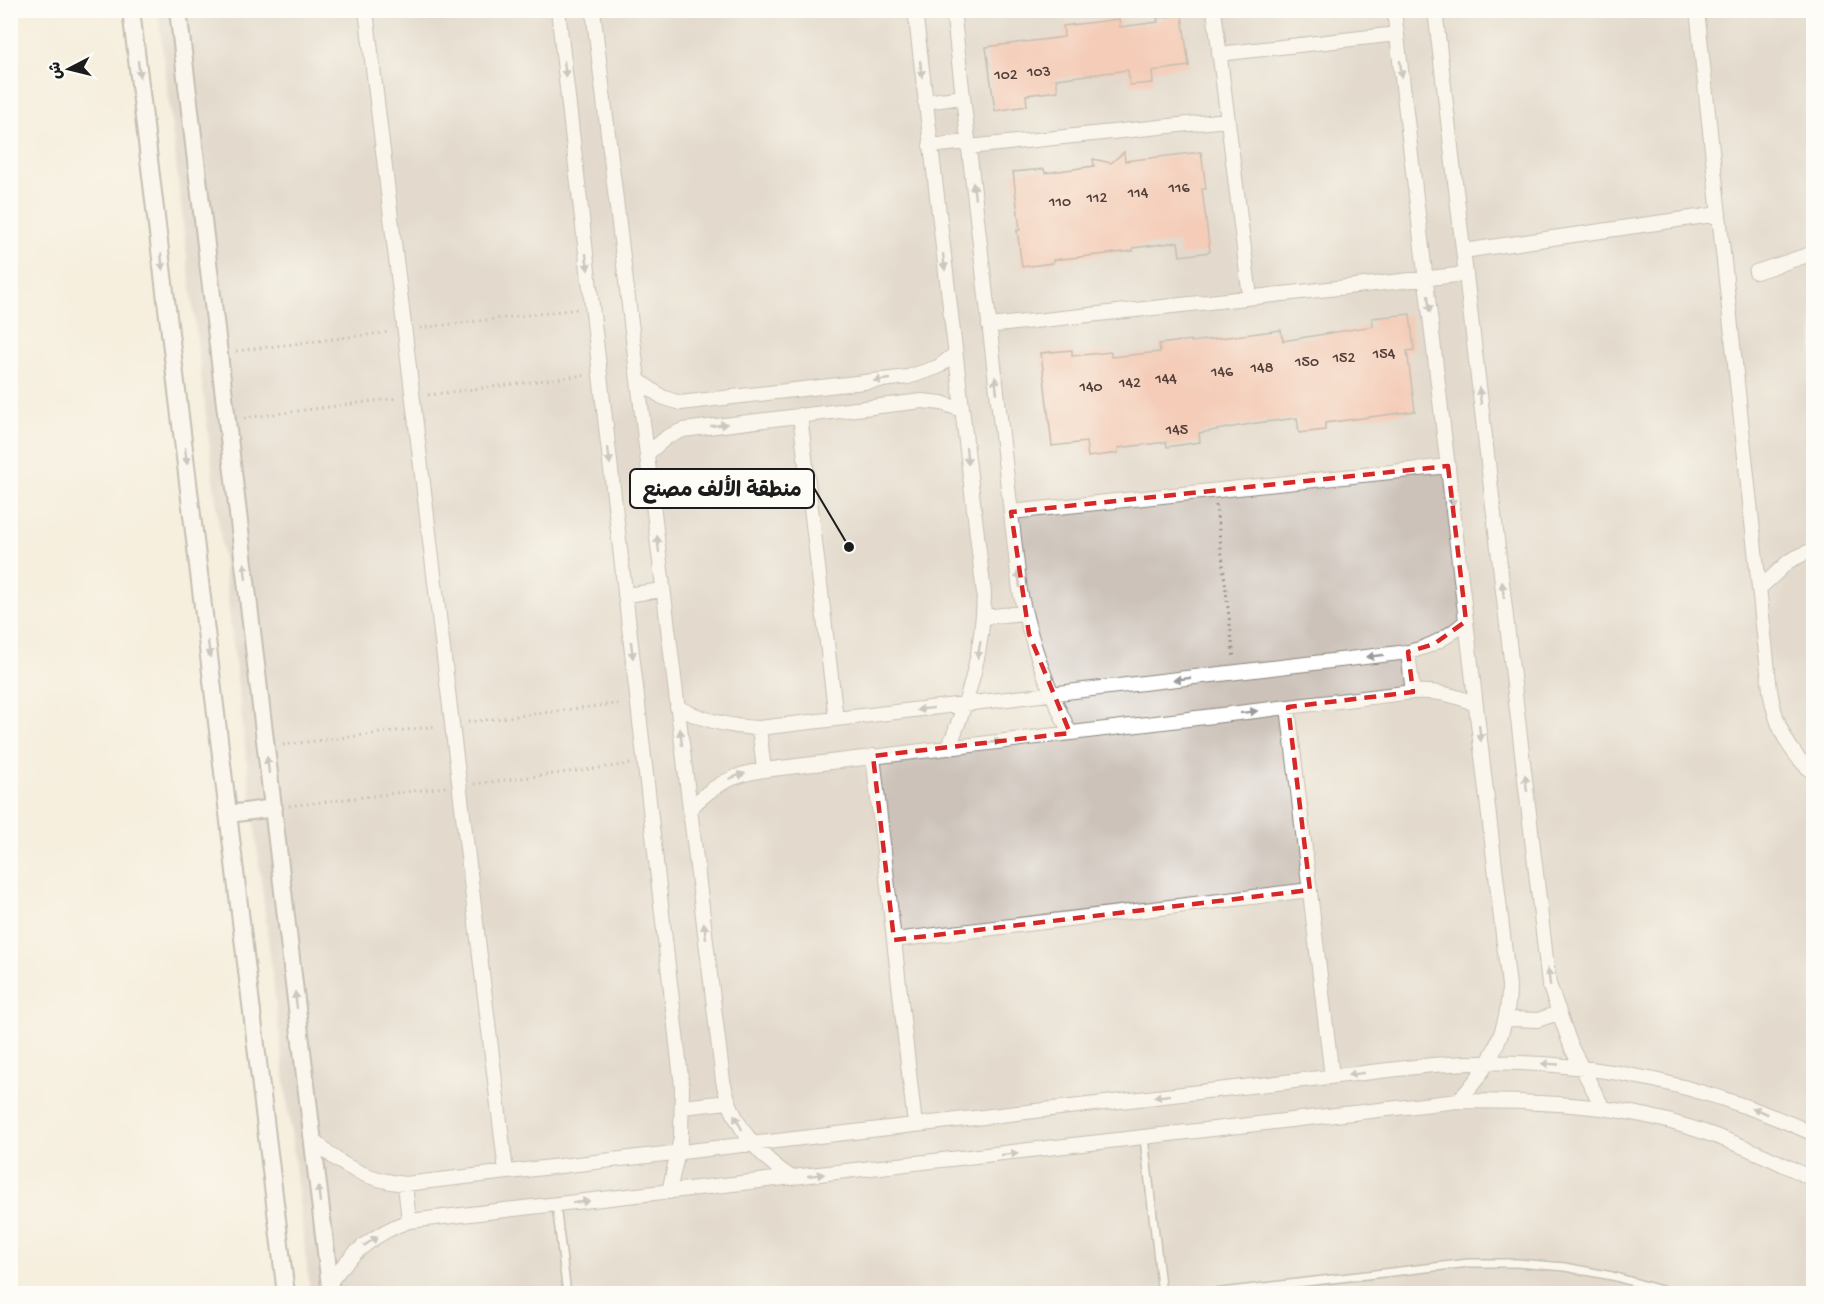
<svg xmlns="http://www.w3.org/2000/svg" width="1824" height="1304" viewBox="0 0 1824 1304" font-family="'Gochi Hand','Playpen Sans Arabic',sans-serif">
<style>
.industrial{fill:#ccc2b9}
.building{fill:#f2a38a}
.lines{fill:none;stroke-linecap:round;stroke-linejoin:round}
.service-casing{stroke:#89867d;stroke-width:10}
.minor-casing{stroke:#89867d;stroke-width:16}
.tertiary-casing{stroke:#89867d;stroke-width:20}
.path{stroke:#89867d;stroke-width:3;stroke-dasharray:1.5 4.5;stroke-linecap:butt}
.service{stroke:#fff;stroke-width:7}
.minor{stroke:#fff;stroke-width:14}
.tertiary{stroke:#fff;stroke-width:16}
.oneway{fill:#999}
.marked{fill:none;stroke:#d62828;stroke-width:4.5;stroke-dasharray:12 8;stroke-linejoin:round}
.labels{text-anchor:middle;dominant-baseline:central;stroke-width:5;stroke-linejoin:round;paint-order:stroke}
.number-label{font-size:16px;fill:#523e38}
.leader{fill:none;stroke:#1c1c1c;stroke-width:2}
.callout-dot{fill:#1c1c1c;stroke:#fdfcf7;stroke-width:2}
.callout{fill:#fdfcf7;stroke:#1c1c1c;stroke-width:2}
.callout-label{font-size:21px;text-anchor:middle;font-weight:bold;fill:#1c1c1c}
</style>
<rect width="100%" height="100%" fill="#fdfcf7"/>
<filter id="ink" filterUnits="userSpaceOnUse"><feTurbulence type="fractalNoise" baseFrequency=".0167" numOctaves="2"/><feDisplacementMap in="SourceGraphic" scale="12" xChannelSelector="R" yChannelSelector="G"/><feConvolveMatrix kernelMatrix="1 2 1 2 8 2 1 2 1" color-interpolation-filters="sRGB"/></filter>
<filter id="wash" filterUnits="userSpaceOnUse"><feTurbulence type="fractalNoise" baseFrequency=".008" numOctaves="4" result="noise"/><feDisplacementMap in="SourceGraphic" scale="24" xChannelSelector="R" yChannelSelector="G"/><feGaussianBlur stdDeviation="1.35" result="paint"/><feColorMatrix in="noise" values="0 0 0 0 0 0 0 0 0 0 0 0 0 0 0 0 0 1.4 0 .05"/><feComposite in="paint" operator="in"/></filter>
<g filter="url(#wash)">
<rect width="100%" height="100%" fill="#f6efde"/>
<path class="industrial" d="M158,11H1813V1293H310Z"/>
<g id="blocks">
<path class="building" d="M1182,15L1189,66L1152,71L1153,83L1130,85L1128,70L1056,79L1058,91L1026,95L1027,106L995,111L986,47L1064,37L1063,26L1119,19L1120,27L1158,22L1157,18Z
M1124,152L1125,161L1201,152L1206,189H1202L1210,252L1180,256L1178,242L1133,248V251L1053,260V263L1022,267L1017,230H1020L1013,172L1044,169L1045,173L1094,166L1093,159L1111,163Z
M1410,314L1414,350L1407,351L1415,411L1325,423V430L1299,433L1297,418L1256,423L1199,433L1200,442L1167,447L1166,442L1118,448V453L1088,457L1086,442L1052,446L1041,353L1072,350V356L1111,352V357L1160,352L1159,344L1191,340V342L1281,330L1283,341L1373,326L1372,318Z"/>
</g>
</g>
<g filter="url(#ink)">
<use href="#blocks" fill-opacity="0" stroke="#89867d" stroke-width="1.5"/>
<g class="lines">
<defs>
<path id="service" d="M1144,1138L1162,1294
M556,1205L567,1294
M1204,1294L1469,1263H1517L1565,1267L1612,1276L1676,1294"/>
<path id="minor" d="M366,10L506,1172
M558,10L682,1087L681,1137L669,1192
M593,10L723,1081C732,1124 757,1155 792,1178
M915,10L984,594C983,650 970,695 949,747
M953,10L1020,591C1030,642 1047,687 1070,733
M1214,10L1250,297
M1394,10L1509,986C1509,1031 1488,1070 1458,1101
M1435,10L1549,984L1572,1049L1603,1108
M1697,10L1770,690C1775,723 1787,752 1814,773
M1219,54L1397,34
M925,102L963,97
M930,146L968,142
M969,147L1227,120
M1463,251L1719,214
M1756,272L1814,253
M989,326L1466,274
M638,380L662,397L680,403L908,377L938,367L955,354
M800,415L836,719
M647,454L667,437L683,430L922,401L942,403L962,410
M1011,512L1448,466
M1759,589L1789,561L1814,549
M625,595L663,590
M983,617L1024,613
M1408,652L1413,692
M677,707C704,721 730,727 759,728L1408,652C1431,647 1449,637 1466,621
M1288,707L1332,1077
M759,728L764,770
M873,756L915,1125
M690,809C711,786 734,774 764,770L1413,692C1436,691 1455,694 1476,705
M894,940L1310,890
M1506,1019L1538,1020L1558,1013
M683,1107L728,1102
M313,1139C339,1166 367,1180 405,1184L1432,1065C1564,1054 1693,1079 1814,1134
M405,1184L409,1221
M330,1282C351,1253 375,1233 409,1221L1458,1101C1506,1101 1554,1102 1601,1108C1675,1117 1748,1145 1814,1180"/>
<path id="tertiary" d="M131,10L286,1294
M178,10L331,1294
M229,814L274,808"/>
</defs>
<use href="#service" class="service-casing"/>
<use href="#minor" class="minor-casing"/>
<use href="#tertiary" class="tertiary-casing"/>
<path class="path" d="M420,328L578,309
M236,351L390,332
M428,395L586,375
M244,418L398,398
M1216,505L1234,659
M468,722L622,703
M283,745L437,726
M474,784L631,764
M289,806L446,787"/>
<use href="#service" class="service"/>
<use href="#minor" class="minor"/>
<use href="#tertiary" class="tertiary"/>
</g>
<defs><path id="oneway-solid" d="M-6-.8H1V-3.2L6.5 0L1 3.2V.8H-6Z" transform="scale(1.5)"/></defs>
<g class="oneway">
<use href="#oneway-solid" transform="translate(139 69) rotate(83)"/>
<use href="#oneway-solid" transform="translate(565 69) rotate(83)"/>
<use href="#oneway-solid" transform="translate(921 69) rotate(83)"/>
<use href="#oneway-solid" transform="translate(1401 69) rotate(83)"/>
<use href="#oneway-solid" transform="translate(974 191) rotate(-97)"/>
<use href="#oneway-solid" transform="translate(162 262) rotate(83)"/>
<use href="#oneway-solid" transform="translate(587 262) rotate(83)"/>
<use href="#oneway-solid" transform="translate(944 262) rotate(83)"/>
<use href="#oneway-solid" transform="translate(1429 304) rotate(83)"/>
<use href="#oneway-solid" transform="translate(882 380) rotate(174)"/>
<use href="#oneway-solid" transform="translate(996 385) rotate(-97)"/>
<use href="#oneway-solid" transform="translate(1480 396) rotate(-97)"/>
<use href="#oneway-solid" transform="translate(719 425) rotate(-7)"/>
<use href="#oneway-solid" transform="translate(186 456) rotate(83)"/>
<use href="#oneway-solid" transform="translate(609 456) rotate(83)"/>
<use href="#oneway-solid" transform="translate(967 456) rotate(83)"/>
<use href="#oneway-solid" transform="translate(1452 498) rotate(83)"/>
<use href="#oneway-solid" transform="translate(658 544) rotate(-97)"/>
<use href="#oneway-solid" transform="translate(245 571) rotate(-97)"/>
<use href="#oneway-solid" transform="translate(1019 579) rotate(-97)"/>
<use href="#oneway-solid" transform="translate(1503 590) rotate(-97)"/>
<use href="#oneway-solid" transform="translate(209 649) rotate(83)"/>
<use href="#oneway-solid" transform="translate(632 650) rotate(83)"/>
<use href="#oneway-solid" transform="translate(979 650) rotate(100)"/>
<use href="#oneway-solid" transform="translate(1375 656) rotate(173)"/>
<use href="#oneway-solid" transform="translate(1182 679) rotate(173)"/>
<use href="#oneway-solid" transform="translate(925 709) rotate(173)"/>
<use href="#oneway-solid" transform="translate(1249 712) rotate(-7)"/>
<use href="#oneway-solid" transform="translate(1480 733) rotate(83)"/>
<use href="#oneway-solid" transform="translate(681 737) rotate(-97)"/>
<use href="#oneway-solid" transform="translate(993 742) rotate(-7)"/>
<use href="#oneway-solid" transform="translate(268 765) rotate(-97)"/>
<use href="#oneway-solid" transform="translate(737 776) rotate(-20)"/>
<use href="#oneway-solid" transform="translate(1526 783) rotate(-97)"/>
<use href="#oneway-solid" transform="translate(705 931) rotate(-97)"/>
<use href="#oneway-solid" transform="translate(1549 977) rotate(-98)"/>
<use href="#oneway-solid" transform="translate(296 1000) rotate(-97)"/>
<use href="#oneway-solid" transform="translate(1550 1064) rotate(-177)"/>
<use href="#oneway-solid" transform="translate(1356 1074) rotate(173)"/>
<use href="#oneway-solid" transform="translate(1162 1096) rotate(173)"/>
<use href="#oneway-solid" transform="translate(1760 1111) rotate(-158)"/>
<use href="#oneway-solid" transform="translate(738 1122) rotate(-118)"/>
<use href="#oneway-solid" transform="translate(1010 1154) rotate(-6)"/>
<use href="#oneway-solid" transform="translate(816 1175) rotate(-6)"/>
<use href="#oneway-solid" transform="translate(319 1194) rotate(-97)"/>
<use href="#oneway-solid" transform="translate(581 1202) rotate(-6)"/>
<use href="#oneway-solid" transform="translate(371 1241) rotate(-34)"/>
</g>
</g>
<path d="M0 0H1824V1304H0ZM1448,466L1466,621L1434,644L1408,652L1413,692L1288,707L1310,890L894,940L873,756L1070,733L1029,634L1011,512Z" fill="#f6efde" fill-opacity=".55" fill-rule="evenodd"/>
<path class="marked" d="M1448,466L1466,621L1434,644L1408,652L1413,692L1288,707L1310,890L894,940L873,756L1070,733L1029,634L1011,512Z"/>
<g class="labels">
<g class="number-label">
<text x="1039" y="73">103</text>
<text x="1006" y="76">102</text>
<text x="1179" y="189">116</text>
<text x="1138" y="194">114</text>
<text x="1097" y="199">112</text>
<text x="1060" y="203">110</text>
<text x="1384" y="355">154</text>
<text x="1344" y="359">152</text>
<text x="1307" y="363">150</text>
<text x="1262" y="369">148</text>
<text x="1222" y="373">146</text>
<text x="1166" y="380">144</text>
<text x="1130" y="384">142</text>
<text x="1091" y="388">140</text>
<text x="1177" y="431">145</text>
</g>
</g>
<path class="leader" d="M849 547L814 488"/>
<circle class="callout-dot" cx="849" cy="547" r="6"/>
<rect class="callout" x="630" y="469" width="184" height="39" rx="6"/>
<g class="callout-label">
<text x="722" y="496">منطقة الألف مصنع</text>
</g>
<rect width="1824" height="1304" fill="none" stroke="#fdfcf7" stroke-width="36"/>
<g transform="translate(69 69) rotate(263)" stroke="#fdfcf7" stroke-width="4.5" paint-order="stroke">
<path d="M0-4.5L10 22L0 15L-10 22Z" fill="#1c1c1c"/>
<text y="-9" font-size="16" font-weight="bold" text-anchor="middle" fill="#1c1c1c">ش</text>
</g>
</svg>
